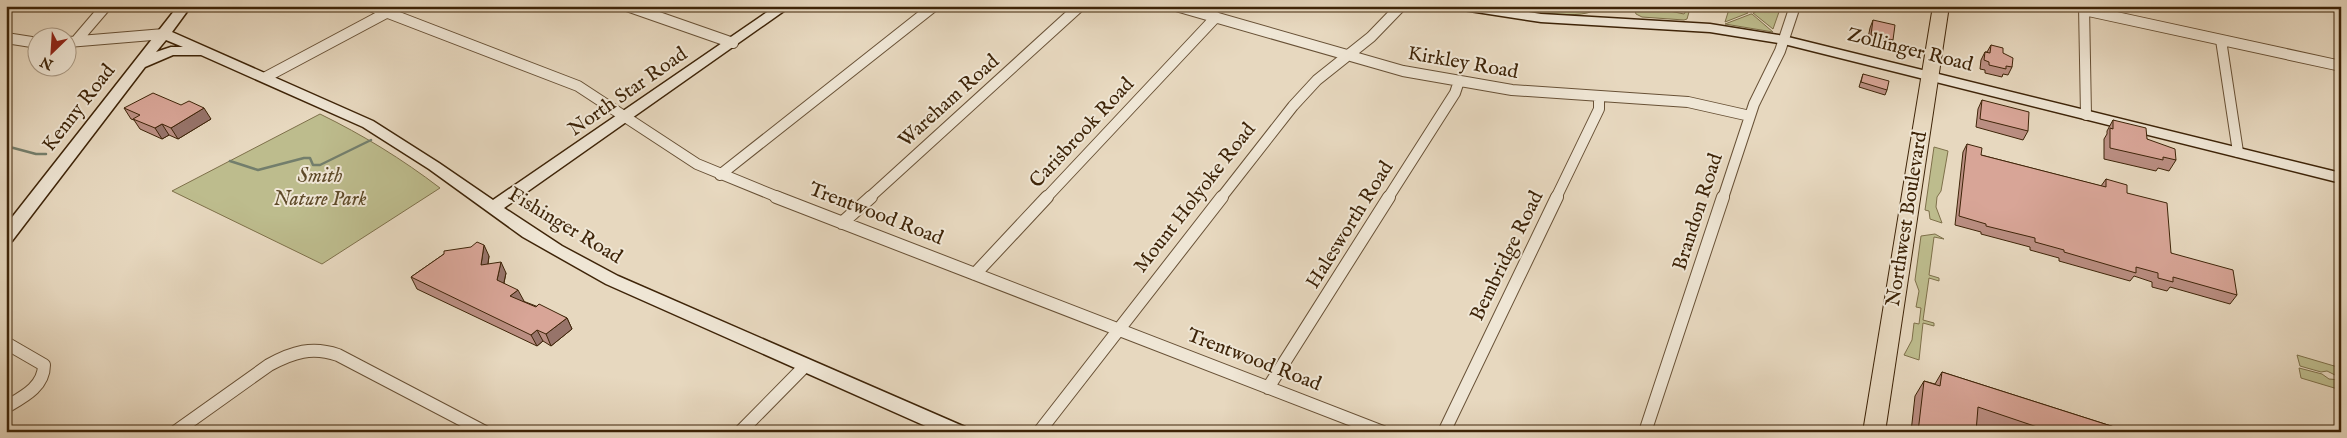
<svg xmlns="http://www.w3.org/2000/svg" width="2347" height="438" viewBox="0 0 2347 438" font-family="'IM FELL English',serif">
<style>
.green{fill:#bdbc8d;stroke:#7e704a}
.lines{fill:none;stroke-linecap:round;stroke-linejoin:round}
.stream{stroke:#737e6c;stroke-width:2.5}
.street-far1-casing{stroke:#685136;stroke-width:12}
.street-casing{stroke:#685136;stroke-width:14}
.secondary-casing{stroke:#3e2408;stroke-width:3}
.primary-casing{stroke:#3e2408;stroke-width:2}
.street-far1{stroke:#efe6d5;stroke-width:10}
.street{stroke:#efe6d5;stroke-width:12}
.secondary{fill:#efe6d5;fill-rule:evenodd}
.primary{fill:#e7d8bf;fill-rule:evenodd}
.wall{fill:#ba8e82;stroke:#3e2408}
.shaded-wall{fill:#97746a;stroke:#3e2408}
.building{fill:#d8a597;stroke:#3e2408}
.labels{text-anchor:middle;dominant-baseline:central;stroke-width:4;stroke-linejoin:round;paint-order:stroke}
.street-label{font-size:20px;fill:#3e2408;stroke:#efe6d5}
.park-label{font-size:20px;font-style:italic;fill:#5e4a29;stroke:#efe6d5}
</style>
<rect width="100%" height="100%" fill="#e7d8bf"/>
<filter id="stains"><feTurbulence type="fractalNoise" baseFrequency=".004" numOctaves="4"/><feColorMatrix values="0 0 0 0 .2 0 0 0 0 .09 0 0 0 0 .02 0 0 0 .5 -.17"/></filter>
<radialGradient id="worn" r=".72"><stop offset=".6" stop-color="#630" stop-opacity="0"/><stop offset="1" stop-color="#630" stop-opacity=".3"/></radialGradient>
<path class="green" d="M1492,6H1599C1589,24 1514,9 1492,6Z
M1633,6H1646L1684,14L1686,11L1689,12L1687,19L1684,20L1642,17L1636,14Z
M1730,6H1743L1748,13L1725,22Z
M1768,6L1780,9L1773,29L1753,13Z
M1751,14H1752L1773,32L1725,24Z
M320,114C363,135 402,159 440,188L322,264L172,191Z
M1934,147L1948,151L1941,191L1937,197L1936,207L1942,223L1930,219L1929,211L1925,210Z
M1935,234L1944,239L1934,237L1929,275L1939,278V281L1929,278L1923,320L1934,323V326L1923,323L1919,360L1904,355L1912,340L1914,323L1919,324L1921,308L1916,307L1919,291L1915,280L1921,236Z
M2297,355L2341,368V378L2327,371L2321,372L2300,366Z
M2299,368L2322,374L2329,379L2341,380V390L2301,378Z"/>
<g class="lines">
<path class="stream" d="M6,146L36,154H46
M230,161L258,170L304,158H310L313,165H320L371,140"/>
<defs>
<path id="street-far1" d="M370,6L578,86L697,164L780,198
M627,6L733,43
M1176,6L1403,71L1512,90L1688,102L1750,116
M2084,6L2086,115
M2337,6L2341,7
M2084,10L2341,66
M6,38L38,43
M2221,40L2238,152
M76,41L106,6
M68,42L164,34
M266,77L386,13
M720,175L934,6
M869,198L1080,6
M1046,198L1216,17
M1221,198L1293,106L1317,80L1371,37L1401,6
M1388,198L1455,93L1459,81
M1556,198L1599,109V96
M1723,198L1754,104L1780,51L1795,6"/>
<path id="street" d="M776,197L1383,432
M842,223L871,197
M975,274L1047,197
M6,343L44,365C44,387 23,397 6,407
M1268,388L1389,197
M175,432L269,365C293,352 312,346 338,355L485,432
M740,432L806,365
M1039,432L1222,197
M1444,432L1557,197
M1645,432L1723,197"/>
<path id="secondary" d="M178,6H191L172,32L373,121L439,163L493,200L776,6H791L504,208L562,246L618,276L965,427L968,432H939L606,284L523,237L429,169L363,127L201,55H173L145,67L12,241L6,242V225ZM166,40L183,47H171L156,52Z
M1457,6H1490L1541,14L1710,24L1784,36L2341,173V183L1784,44L1710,32L1541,22L1463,10Z"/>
<path id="primary" d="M1933,6H1949L1885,432H1863Z"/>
</defs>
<use href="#street-far1" class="street-far1-casing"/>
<use href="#street" class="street-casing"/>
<use href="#secondary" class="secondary-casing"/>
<use href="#primary" class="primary-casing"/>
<use href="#street-far1" class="street-far1"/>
<use href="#street" class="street"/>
<use href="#secondary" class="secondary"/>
<use href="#primary" class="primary"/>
</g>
<path class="wall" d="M1873,20L1893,40L1889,48L1867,43L1870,28Z
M1991,45L2003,53L2012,67L2008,75L2003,74L2002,77L1985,73V70L1980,69L1981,60L1985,52H1987Z
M1863,74L1887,90L1885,95L1859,87Z
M1982,100L2028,131L2023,140L1976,127L1978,109Z
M124,108L211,119L178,139L169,135L162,139L140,129L134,120L131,119Z
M2113,120L2147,139L2176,160L2169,171L2158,168L2156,171L2104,159V139L2107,134V131Z
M1967,144L1981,155L2101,186L2106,179L2127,193L2171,253L2237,295L2230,304L2170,287L2167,291L2152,287V282L2134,276L2130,281L2059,261V258L2030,250V247L1981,234V232L1955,225L1963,152Z
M444,254L489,256L488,264L506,273L504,283L523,301L567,318L572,329L551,346L543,341L537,346L417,289L411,277Z
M1942,372L2130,432H1993L1976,426V432H1911L1915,396L1924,381L1935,384Z"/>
<path class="shaded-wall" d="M204,108L211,119L178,139L171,128Z
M162,124L169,135L162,139L155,128Z
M484,245L489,256L486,277L481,265Z
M501,262L506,273L502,291L497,280Z
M518,290L524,301L515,307L510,296Z
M567,318L572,329L551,346L546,334Z
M537,330L543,341L537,346L531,335Z"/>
<path class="building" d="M1873,20L1895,25L1893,40L1871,35Z
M1991,45L2003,48V53L2013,58L2012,67L2006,66V69L1989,65V62L1984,60L1985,52L1990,53Z
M1863,74L1889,81L1887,90L1861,82Z
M153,93L181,105L189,101L204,108L171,128L162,124L155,128L133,119L140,115L124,108Z
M1982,100L2029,112L2028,131L1980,119Z
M2113,120L2146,128L2147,139L2175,149L2176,160L2163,157V160L2110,148V128L2113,129Z
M1967,144L1982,148L1981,155L2106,187V179L2127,185V193L2167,203L2171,253L2233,270L2237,295L2173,277V282L2158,278V273L2136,267V273L2064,252V250L2035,242V238L1986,226V224L1959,216Z
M477,242L484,245L481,265L501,262L497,280L518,290L510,296L536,307L539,304L567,318L546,334L537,330L531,335L411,277L444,254V251L471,247Z
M1942,372L2130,432H2052L1978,407L1976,432H1918L1924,381L1940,386Z"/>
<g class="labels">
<g class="street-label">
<text transform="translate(1910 50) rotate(14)">Zollinger Road</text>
<text transform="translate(1463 63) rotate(10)">Kirkley Road</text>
<text transform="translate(628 92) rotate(-35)">North Star Road</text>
<text transform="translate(949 101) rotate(-42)">Wareham Road</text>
<text transform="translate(79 108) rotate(-52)">Kenny Road</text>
<text transform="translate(1082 133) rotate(-47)">Carisbrook Road</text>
<text transform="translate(1195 198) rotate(-52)">Mount Holyoke Road</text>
<text transform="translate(1698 212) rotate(-72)">Brandon Road</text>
<text transform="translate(876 214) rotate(21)">Trentwood Road</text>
<text transform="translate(1907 219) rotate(-81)">Northwest Boulevard</text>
<text transform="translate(1350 225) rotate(-58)">Halesworth Road</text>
<text transform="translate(565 226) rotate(31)">Fishinger Road</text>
<text transform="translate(1507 256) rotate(-64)">Bembridge Road</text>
<text transform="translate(1254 360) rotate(21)">Trentwood Road</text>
</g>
<g class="park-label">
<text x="320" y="176">Smith<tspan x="320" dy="23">Nature Park</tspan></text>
</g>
</g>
<rect width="2347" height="438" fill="none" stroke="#e7d8bf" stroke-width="25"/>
<rect x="8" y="8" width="2332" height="423" fill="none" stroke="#3e2408" stroke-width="2.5"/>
<rect x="12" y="12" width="2322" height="413" fill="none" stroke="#3e2408"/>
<g transform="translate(52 52) rotate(205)"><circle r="24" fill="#efe6d5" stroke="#a89883"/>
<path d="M0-4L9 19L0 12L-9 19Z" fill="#8f2418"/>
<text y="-8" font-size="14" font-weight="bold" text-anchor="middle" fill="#3e2408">N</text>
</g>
<rect width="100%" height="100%" filter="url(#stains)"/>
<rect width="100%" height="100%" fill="url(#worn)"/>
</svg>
